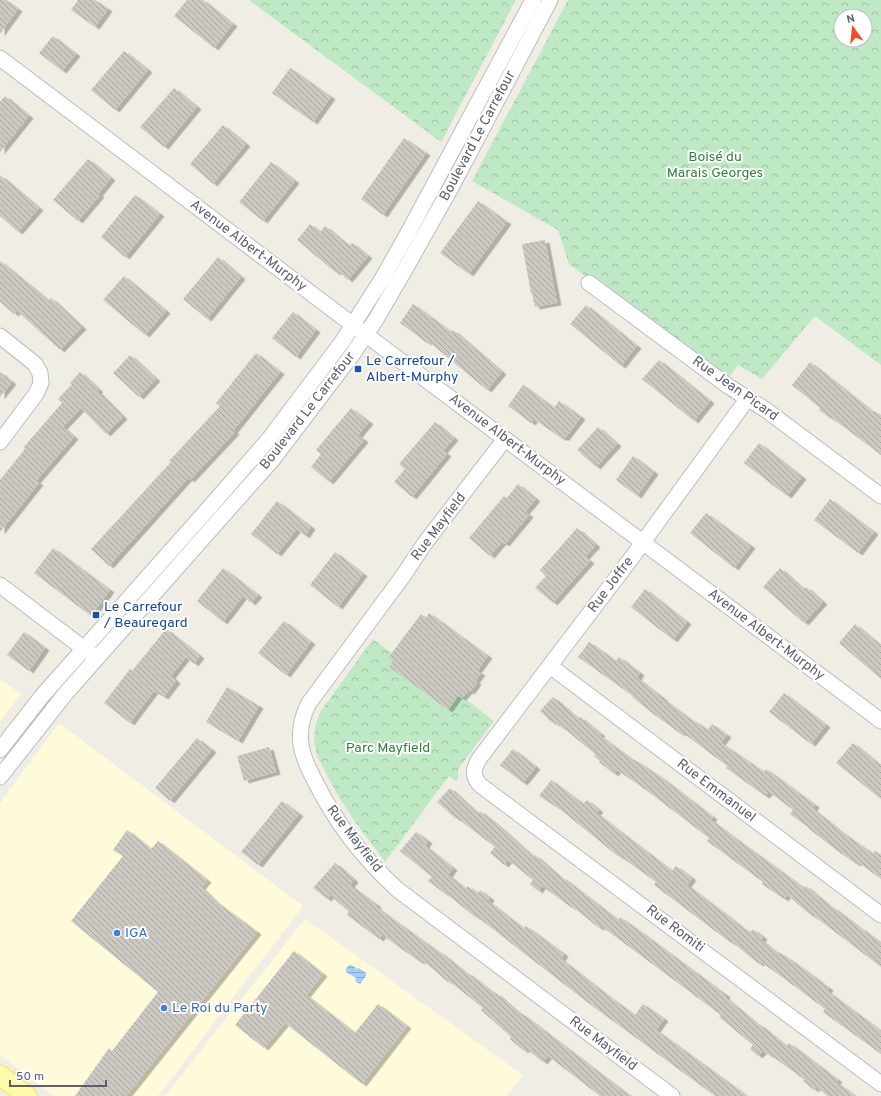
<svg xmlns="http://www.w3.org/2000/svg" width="881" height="1096" viewBox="0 0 881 1096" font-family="Overpass,sans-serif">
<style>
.commercial{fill:#fffada}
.forest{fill:url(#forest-crowns);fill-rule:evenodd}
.water{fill:url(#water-rules)}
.building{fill:url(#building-back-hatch);filter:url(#shadow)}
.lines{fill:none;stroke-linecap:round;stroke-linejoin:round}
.minor-casing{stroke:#b9bcc1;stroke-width:17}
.major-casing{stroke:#fbde53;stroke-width:21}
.minor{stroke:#fff;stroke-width:15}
.major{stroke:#fffbaa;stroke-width:19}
.transit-dot{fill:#1a4fb4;stroke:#fff;stroke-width:1.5}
.shop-dot{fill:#3f7fe0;stroke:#fff;stroke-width:1.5}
.labels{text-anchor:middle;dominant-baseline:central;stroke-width:4;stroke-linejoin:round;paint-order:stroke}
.street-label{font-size:14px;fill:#5c5f66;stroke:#fff}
.park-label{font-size:14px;fill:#2f823b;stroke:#fff}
.transit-label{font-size:14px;fill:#164399;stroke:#fff;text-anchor:start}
.shop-label{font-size:14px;fill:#366cbe;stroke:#fff;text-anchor:start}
</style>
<defs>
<pattern id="forest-crowns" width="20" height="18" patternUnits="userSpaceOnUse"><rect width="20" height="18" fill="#bfe9c4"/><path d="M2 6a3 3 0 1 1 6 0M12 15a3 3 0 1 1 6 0" fill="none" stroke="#9ec0a3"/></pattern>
<pattern id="water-rules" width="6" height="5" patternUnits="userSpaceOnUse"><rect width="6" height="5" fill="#a5ceff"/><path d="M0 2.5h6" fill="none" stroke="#8aaad2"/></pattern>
<pattern id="building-back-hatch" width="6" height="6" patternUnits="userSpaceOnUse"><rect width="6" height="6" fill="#cbc9c1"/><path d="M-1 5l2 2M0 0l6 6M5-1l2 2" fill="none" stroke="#a8a6a1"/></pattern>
<filter id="shadow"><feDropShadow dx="4.5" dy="2.5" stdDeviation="0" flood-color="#0004"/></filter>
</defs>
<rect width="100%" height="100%" fill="#f0eee4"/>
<path class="commercial" d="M0,679L21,694L0,722Z
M59,723L303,906L158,1096H54L0,1055V803Z
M305,919L523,1075L506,1096H165Z"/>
<path class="forest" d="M249,0H516L441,142Z
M568,0H881V365L815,316L762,379L738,365L727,380L569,264L558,230L472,181ZM841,16H865V40H841Z
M373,639L392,653L388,658L393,661L389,667L447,710L458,696L462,698L463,697L494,721L458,769V779L456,781L449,776L385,862L356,823L338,796L317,756L314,741L315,727L320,712Z"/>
<path class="water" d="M349,965H352L357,969L359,968L366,973V976L360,984L355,981L356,978L346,972V969Z"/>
<path class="building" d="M0,0H6L18,9L0,34Z
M78,0H95L108,9L95,27L71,10Z
M187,0H203L233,24L214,48L174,16Z
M53,36L76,54L62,71L39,53Z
M124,51L148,70L115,110L91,90Z
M290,68L331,97L313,122L272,93Z
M174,88L197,107L164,147L140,127Z
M5,96L29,116L0,152V102Z
M223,125L246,144L213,184L190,164Z
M404,138L426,153L383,215L361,199Z
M88,159L111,178L98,194L100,195L78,221L53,200Z
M271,162L295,181L263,221L239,202Z
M0,175L39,208L18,232L0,216Z
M135,195L160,214L125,257L101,237Z
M478,201L507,222L469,274L440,253Z
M310,224L320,232L325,226L349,246L352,243L368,256L348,280L338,271L336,273L297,240Z
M545,240L557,303L535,307L532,293H531L522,244Z
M218,257L241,277L207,319L183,299Z
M0,261L49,301L51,298L82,327L60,350L17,311L14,314L0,302Z
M124,276L166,311L145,335L103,300Z
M413,304L451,332L453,330L502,372L487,390L428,341L427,343L400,323Z
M586,305L637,346L621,366L570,324Z
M293,312L316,330L296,357L272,338Z
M256,353L280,372L233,431L235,432L190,480L188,478L109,566L91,549L171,462L169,461L220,406L216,403Z
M130,355L156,379L139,397L113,373Z
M659,360L710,401L694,421L642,379Z
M810,362L873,412L874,411L881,416V455L832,418L831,419L819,410L820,408L792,385Z
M0,372L12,382L0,397Z
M80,372L99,390L97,391L123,417L106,434L81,408L63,427L74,437L36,481L39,483L0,532V480L25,449L23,448L62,403L58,399L72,384L70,383Z
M523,385L554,408L559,401L581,417L565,438H561L534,419L531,423L508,406Z
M351,408L369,422L358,435L364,440L329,482L311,467L321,454L316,450Z
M435,422L454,438L443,451L447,454L412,497L394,482L405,469L399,464Z
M598,427L617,444L596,467L577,450Z
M759,443L802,477L787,496L744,463Z
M633,456L654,472L637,496L616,480Z
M518,484L536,499L525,512L529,515L505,544L502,542L490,556L469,538L504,496L507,498Z
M830,499L874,532L858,553L814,520Z
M277,501L311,527L305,536L297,529L277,554L251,534Z
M706,513L751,546L734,568L690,533Z
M577,528L596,545L585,557L590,561L553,603L535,588L546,576L540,570Z
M53,548L110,590L91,616L34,573Z
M335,552L363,574L338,607L310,585Z
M223,568L258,595L251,603L243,596L223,622L197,601Z
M780,568L803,589L806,587L823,602L804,623L763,587Z
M645,589L687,622L673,640L631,607Z
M429,613L488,656L477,671L481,673L475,681L477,682L474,687L470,692L468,691L462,698L458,696L448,710L389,667L393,661L388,658L421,614L426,618Z
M284,621L311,642L286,675L258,653Z
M855,624L881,646V679L839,643Z
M166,629L200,656L194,664L186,657L171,676L176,681L164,697L154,691L130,723L104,703L130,669L132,671Z
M24,632L45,648L29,671L7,655Z
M589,642L616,661L619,657L640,673L637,678L663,698V699L694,722L695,721L708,730L712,724L727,735L721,743L764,772L766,769L815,805L813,809L839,830L873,854L875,851L881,855V879L858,862L856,864L835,849L808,828H809L790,814L793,810L769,792L765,796L726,768L727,766L682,732L681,734L652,713L632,697L633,696L578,657Z
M227,687L259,706L238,741L206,722Z
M784,693L826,725L811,744L769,712Z
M553,697L578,719L580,717L601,734L599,735L634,761L635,760L662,778L713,817L711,820L739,841L804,888L806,886L832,908L833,907L861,929V928L881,943V967L814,916L813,917L787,895L784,899L762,884L763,882L707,841L709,838L646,790L617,770L614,774L599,762L600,761L594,756L595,754L561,726L560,727L553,721L552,723L540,711Z
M197,738L212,750L170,801L155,788Z
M853,743L881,766V799L836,763Z
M269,747L276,772L244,781L237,756Z
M513,749L536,767L523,783L500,765Z
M551,780L583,804L587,800L599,810L596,813L672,871L676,866L692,878L687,885L750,933L753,929L763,937L761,940L778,954L779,952L801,967L829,988L827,991L881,1031V1054L823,1012L825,1009L797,988L761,962L759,964L732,942L731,943L654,885L656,882L620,856L619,857L561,810L539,796Z
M450,788L478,814L480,811L500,827L533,857L535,855L561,878L562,877L618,920L620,917L641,932L726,995L725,997L758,1025L759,1024L786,1046L789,1043L838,1080L836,1082L855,1096H828L816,1087L814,1090L803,1081L805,1080L769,1054L768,1055L763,1051L758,1056L750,1049L753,1045L719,1017L721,1015L601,926L599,928L573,907L572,908L542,886L538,891L530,884L533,880L508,860L504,865L490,853L495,847L457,818L456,819L437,802Z
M282,801L299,814L258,865L241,852Z
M127,830L151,849L158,841L207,880L201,887L215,901L257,932L126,1096H75L109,1048L112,1051L158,992L71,921L123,856L113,850Z
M416,832L428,841L425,846L453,868L448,875L466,889L468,886L477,894L480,890L490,898L488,901L524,929L526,926L564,954L561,959L607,995L635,1015L643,1004L664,1019L656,1030L747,1096H715L587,1002L476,916L475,917L448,895V896L428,881L432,877L400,851Z
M335,863L354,880L350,885L377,905L376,907L440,953V952L467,974L468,973L495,994L496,993L520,1014L521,1013L630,1096H600L548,1056L543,1062L525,1048L524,1051L510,1039L511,1037L481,1010L483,1008L449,981L448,982L422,960L420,962L382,935L379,939L347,915L349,912L330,895L327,899L313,888Z
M294,951L323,974L306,995L355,1033L378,1004L407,1026L362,1084L285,1023L264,1048L235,1025Z"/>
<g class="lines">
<defs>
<path id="minor" d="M0,58L353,325L881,721
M589,283L728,386L766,410L881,496
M0,336L35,364L40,373L41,383L36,394L0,442
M748,398L630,560L479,759C473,769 472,776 480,785L881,1084
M505,439L425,543L403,576L309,703C302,716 299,730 301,745C303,758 309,770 315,781C335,822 364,859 398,890L672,1096
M0,585L91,654
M550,666L881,915
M0,750L42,696L208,509L269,439L342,342L382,279L408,233L533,0
M0,777L66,693L273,459L352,355L375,321L407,266L454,182L550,0"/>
<path id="major" d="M0,1075L27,1096"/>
</defs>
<use href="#minor" class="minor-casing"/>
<use href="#major" class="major-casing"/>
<use href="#minor" class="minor"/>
<use href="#major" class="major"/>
</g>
<g class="transit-dot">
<rect x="354" y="365" width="8" height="8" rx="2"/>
<rect x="92" y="611" width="8" height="8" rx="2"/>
</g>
<g class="shop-dot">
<circle cx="117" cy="933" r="4"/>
<circle cx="164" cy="1008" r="4"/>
</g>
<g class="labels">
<g class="street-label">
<text transform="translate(478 136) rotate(-62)">Boulevard Le Carrefour</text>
<text transform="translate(248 246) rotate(37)">Avenue Albert-Murphy</text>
<text transform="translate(735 389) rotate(35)">Rue Jean Picard</text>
<text transform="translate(308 411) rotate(-52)">Boulevard Le Carrefour</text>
<text transform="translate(507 440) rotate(37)">Avenue Albert-Murphy</text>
<text transform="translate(439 527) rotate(-53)">Rue Mayfield</text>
<text transform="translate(611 585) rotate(-53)">Rue Joffre</text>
<text transform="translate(766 635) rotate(37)">Avenue Albert-Murphy</text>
<text transform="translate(716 791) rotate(37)">Rue Emmanuel</text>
<text transform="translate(354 839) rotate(52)">Rue Mayfield</text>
<text transform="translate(675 929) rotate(37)">Rue Romiti</text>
<text transform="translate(603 1044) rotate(37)">Rue Mayfield</text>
</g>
<g class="park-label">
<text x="715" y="157">Boisé du<tspan x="715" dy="16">Marais Georges</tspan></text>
<text x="388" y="748">Parc Mayfield</text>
</g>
<g class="transit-label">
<text x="366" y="361">Le Carrefour /<tspan x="366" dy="16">Albert-Murphy</tspan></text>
<text x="104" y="607">Le Carrefour<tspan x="104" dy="16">/ Beauregard</tspan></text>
</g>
<g class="shop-label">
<text x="125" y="933">IGA</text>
<text x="172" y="1008">Le Roi du Party</text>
</g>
</g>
<g transform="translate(853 28) rotate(345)"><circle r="19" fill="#ffffff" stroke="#bebfc2"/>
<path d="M0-3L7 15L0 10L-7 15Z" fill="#f44c26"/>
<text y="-6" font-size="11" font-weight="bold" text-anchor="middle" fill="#5c5f66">N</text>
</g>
<path d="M10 1080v6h96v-6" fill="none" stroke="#5c5f66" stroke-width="2"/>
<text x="16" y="1080" font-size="12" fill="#5c5f66" stroke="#ffffff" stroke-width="3" paint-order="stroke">50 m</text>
</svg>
